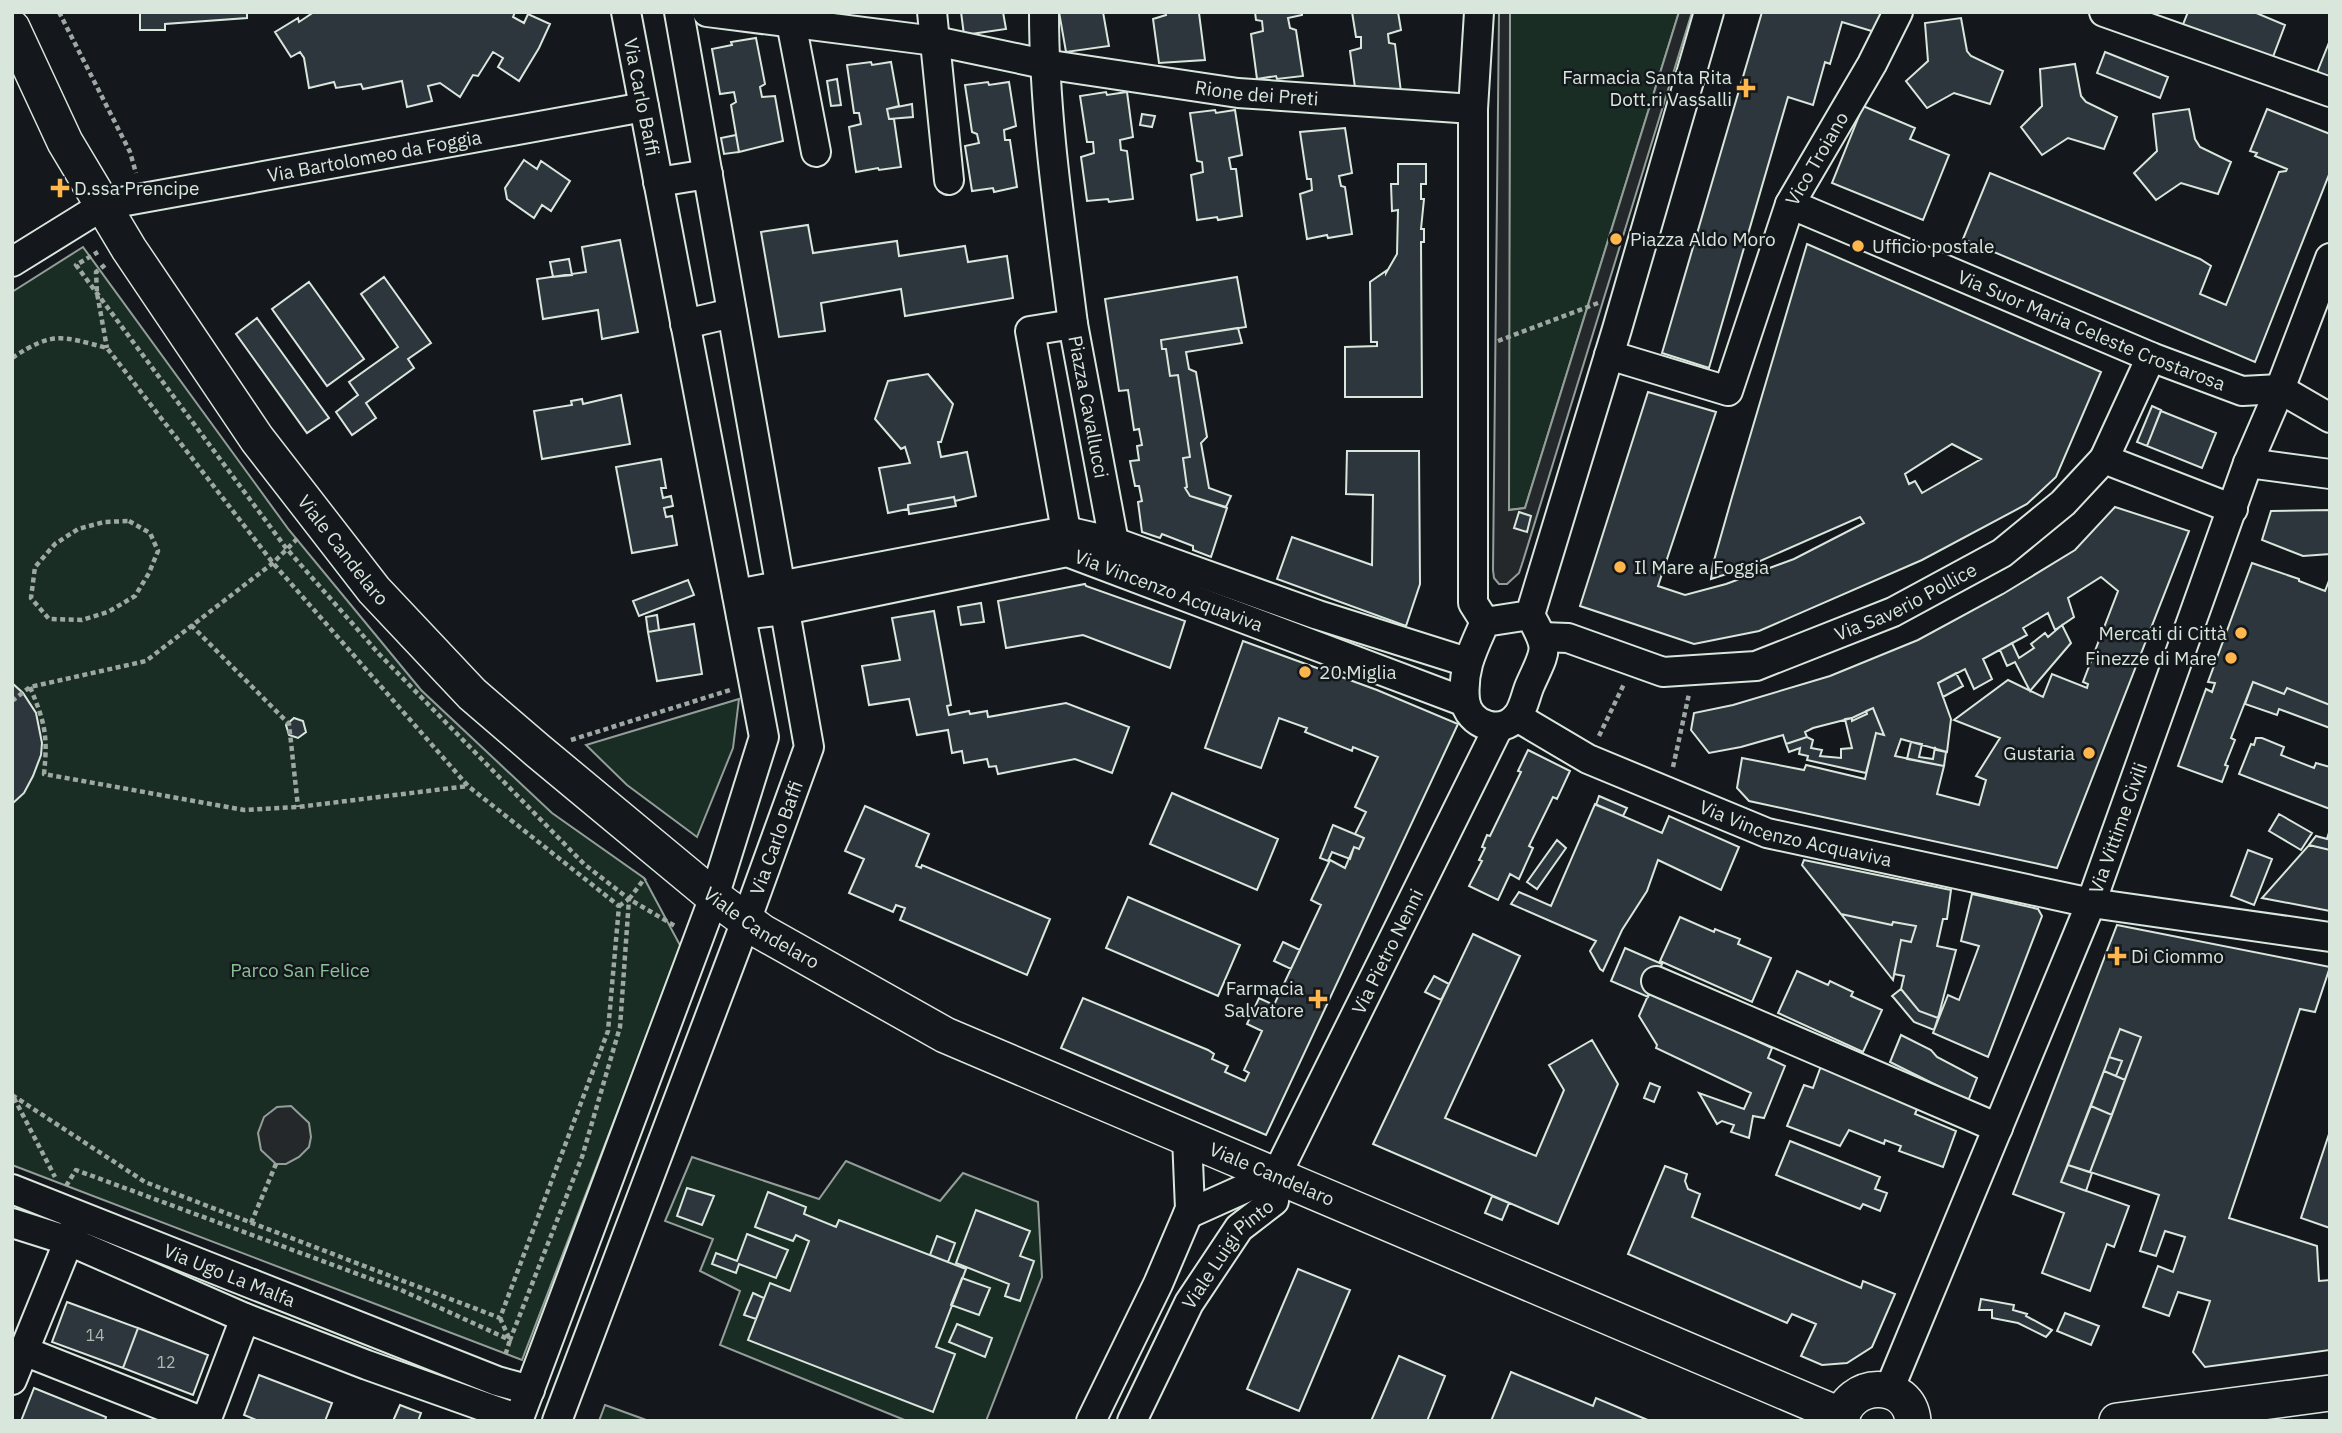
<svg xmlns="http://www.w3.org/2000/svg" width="2342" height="1433" viewBox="0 0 2342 1433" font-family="'IBM Plex Sans',sans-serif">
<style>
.green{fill:#1a2d24;stroke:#939e99;stroke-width:2}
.parking{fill:#24282b;stroke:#939e99;stroke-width:2}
.building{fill:#2c363c;stroke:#d8e6dc;stroke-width:2;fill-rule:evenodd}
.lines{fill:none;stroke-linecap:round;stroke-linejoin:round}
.minor-casing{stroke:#d8e6dc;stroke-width:32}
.major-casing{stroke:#d8e6dc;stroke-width:38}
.path{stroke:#9da8a2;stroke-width:4.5;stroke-dasharray:5 3.5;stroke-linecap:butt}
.minor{stroke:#14181c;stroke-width:28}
.major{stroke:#14181c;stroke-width:35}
.poi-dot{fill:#ffb74d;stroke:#14181c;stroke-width:2.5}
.labels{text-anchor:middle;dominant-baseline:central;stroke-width:5;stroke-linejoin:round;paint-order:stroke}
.number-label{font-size:16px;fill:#adbab4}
.poi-label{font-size:19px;fill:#d8e6dc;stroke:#14181c;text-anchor:start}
.street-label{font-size:19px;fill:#d8e6dc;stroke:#14181c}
.park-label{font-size:19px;fill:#8ac095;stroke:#14181c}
</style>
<rect width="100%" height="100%" fill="#14181c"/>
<path class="green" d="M1510,12H1679L1525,508L1508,510Z
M83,247L289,530L421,690L552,813L644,878L681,947L522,1360L12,1165V292Z
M739,699L733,748L697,837L627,785L586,745Z
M692,1157L819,1199L846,1161L940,1201L963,1173L1038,1202L1042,1277L986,1421H907L720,1345L740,1291L700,1271L713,1239L665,1221Z
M605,1405L649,1421H599Z"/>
<path class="parking" d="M1499,12H1510L1509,510L1525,508L1679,12H1692L1523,561L1519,573L1507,584H1499L1494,578L1493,570Z
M291,1106L309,1123L311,1137L309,1147L299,1157L286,1164H276L261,1150L258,1133L264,1117L277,1107Z"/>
<path class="building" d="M140,12H247V18L165,24V30H140Z
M314,12H515L513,17L524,23L528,14L550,24L539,48L519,81L498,67L503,58L493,52L478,76L473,75L460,97L440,83L428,86L432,101L407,107L402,81L363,89L361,84L336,88L334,82L309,88L304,58L300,52L291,57L275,32L298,18L299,22Z
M961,12H1003L1006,29L964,35Z
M1059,12H1103L1109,46L1066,52Z
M1165,12L1199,13L1205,60L1159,63L1153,19L1166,15Z
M1255,12H1302V15L1288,18L1290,28L1296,30L1303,76L1277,79L1276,76L1257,79L1251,34L1263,31L1262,21L1256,20Z
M1352,12H1398L1401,30L1388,34L1389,43L1395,44L1401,92L1356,95L1350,51L1361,48V37H1356Z
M1762,12H1884L1878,33L1842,22L1830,64L1825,62L1813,105L1788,97L1709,368L1662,353Z
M2188,12H2254L2285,25L2271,62L2182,27Z
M1961,18L1967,51L1971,56L2003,71L1990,104L1954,93L1927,108L1906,81L1928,61L1925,23Z
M756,38L765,84L760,87L762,97L775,96L783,141L739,152L731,105L736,102L734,92L720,94L712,49L732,45L731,42Z
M2330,40V85L2314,80Z
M2105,52L2168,77L2160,98L2097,73Z
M871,62L872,65L891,62L899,106L887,109L889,119H894L901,167L879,170L878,168L856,172L849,127L861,124L859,113H854L847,65Z
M2075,64L2081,96L2086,102L2117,117L2104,149L2068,138L2042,155L2021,127L2042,106L2040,69Z
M837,79L841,105L831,106L827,81Z
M988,82L989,85L1009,82L1016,126L1004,130L1005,140H1010L1017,187L994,192L993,188L972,191L965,146L979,143L977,134L972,132L965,85Z
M1106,92L1107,95L1127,92L1133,137L1120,140L1121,150L1127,151L1133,199L1109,202L1108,199L1087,201L1081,157L1094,153L1093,142H1087L1080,96Z
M912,104L913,117L889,119L887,109Z
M1863,106L1915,128L1910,139L1949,155L1923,220L1832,183Z
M2189,109L2195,139L2200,147L2231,162L2218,194L2181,183L2156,200L2134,173L2157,151L2153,114Z
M2267,109L2330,134V172L2255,362L1963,239L1990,173L2200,259L2211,266L2200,294L2226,305L2279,172L2286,171L2287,169L2255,156L2257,153L2250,151Z
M1215,110L1216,113L1235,110L1242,155L1229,158L1231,169H1236L1242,216L1218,220L1217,217L1197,220L1191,175L1203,172L1202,162L1197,161L1190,113Z
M1142,114L1155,116L1152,127L1140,125Z
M1345,128L1352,173L1339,176L1341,186L1345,187L1352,234L1328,238L1327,235L1307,239L1300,194L1312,190L1311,179H1307L1300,132Z
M736,135L739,152L724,154L721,138Z
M524,160L537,169L541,161L570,181L551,211L542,205L534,218L507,199L505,188Z
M1398,164H1426V184H1421V199H1424L1421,229H1424V242H1421L1422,397H1345V347L1377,346V342H1371L1370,282L1386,271V273L1397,254L1398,210L1392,211L1391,184H1398Z
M808,225L813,253L897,241L899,256L965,246L968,262L1007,256L1013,298L905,316L901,289L821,303L825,331L779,337L761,232Z
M620,240L638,332L602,339L598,310L543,319L537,279L586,272L582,247Z
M1807,244L2101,372L2056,477L2027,504L1922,560L1759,631L1694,644L1580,606L1648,392L1716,412L1658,586L1685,595L1726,584L1794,559L1864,523L1860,517L1742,569L1711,579L1713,564L1732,497ZM1952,444L1981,459L1922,493L1915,481L1909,484L1905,474Z
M569,259L572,275L553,277L550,262Z
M384,277L431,343L408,359L414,368L366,403L376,418L352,435L336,412L358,395L349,382L398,347L361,294Z
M1237,277L1246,327L1161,340L1162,349H1166L1170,376L1178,375L1190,457L1183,458L1187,487L1185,488L1190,496L1227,508L1211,557L1193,550V546L1162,534L1160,538L1142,532L1138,502L1142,501L1139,486H1135L1130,461L1139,460L1137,446L1142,445L1139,429L1134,430L1128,390L1119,391L1105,299Z
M309,282L364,359L327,386L272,309Z
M257,318L329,418L307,433L236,334Z
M1238,328L1242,343L1186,352L1189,369L1196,372L1207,437L1201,443L1209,488L1231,496L1226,507L1190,496L1185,488L1187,487L1183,458L1190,457L1178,375L1170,376L1166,349H1162L1161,340Z
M928,374L953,404L941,442H938L941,457L967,452L976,496L955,501L954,497L908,505V509L888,513L879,468L910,463L905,447L901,449L875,419L888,381Z
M621,395L630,444L542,459L534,411L572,405L571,401L582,399L583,404Z
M2152,406L2161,410L2147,446L2137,442Z
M2161,411L2216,433L2202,468L2147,446Z
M1347,451H1419L1420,584L1406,626L1277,579L1292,537L1372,565L1373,495L1346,494Z
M661,459L666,488H661L663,498L671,496L673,506L664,508L666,517L672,516L677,545L632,553L616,467Z
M954,497L956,506L909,514L908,505Z
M2115,507L2189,531L2057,868L1749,801L1737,788L1742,758L1804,770L1806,765L1865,779L1876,733L1884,735L1873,708L1852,718L1813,728L1805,732L1807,737L1786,744L1783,735L1741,747L1709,753L1691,730L1694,713L1733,705L1830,676L1918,640L2003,594L2075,550ZM2101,577L2118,591L2083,682L2088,684L2087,688L2052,674L2043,697L2008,680L1954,720L2000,738L1976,776L1986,780L1979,805L1937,794L1944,766L1895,756L1901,739L1947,752L1951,719L1938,683L1965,669L1974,689L1992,679L1983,659L2027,635L2023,628L2048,613L2055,630L2074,617L2068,598Z
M2330,510V554L2303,556L2262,540L2271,511Z
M1519,512L1531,516L1527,532L1514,528Z
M2252,563L2299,579V581L2325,591L2330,578V705L2287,688L2284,694L2253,682L2231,738L2235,740L2225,765L2228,766L2222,782L2178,766L2206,689L2212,692L2215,683L2208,682Z
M688,580L694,595L639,616L633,601Z
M1085,584L1086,586L1185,621L1170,668L1083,635L1006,648L998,601Z
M981,603L984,622L961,625L958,607Z
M934,611L951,705L947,706L949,715L969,711L970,714L987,711L988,717L1066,703L1129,727L1112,773L1075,759L998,774L996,766L989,767L987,759L964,763L962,751L952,753L948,730L917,735L909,699L869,705L862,666L900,660L892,618Z
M657,615L659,630L648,632L646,617Z
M694,624L702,674L657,681L648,632Z
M2062,625L2071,643L2030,691L2015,662L2007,666L2000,650L2012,643L2019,658L2034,648L2031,644L2045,633L2048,637Z
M1243,641L1377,690L1458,724L1266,1135L1061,1048L1083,998L1208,1050L1214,1054L1212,1059L1228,1066L1225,1072L1245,1081L1249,1073L1244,1070L1262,1031L1247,1024L1259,998L1274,1005L1321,905L1311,900L1330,860L1345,868L1354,847L1359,849L1364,838L1355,834L1366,812L1355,807L1378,757L1353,747L1352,751L1305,732L1307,728L1279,718L1261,768L1205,748Z
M1956,673L1963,686L1943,697L1938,683Z
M2253,682L2284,694L2287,688L2330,705V728L2279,709L2277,715L2245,704Z
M12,683L23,693L36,713L42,743L41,755L33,776L24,793L12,804Z
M1873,708L1884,735L1876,733L1866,773L1807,760L1808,756L1799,754L1800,748L1789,752L1786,744L1807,737L1813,740L1811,748L1822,750L1820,756L1841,758V749L1852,748L1845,719L1852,718V721L1867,714L1866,711Z
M294,718L303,721L306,732L298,738L289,735L286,725Z
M2256,738H2262L2284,747L2281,755L2314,768L2316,763L2330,767V809L2239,774L2251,744L2254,745Z
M1911,742L1922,744L1919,757L1933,759L1935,747L1936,750L1946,752L1944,766L1907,759Z
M1528,750L1570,771L1557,799L1553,797L1529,846L1533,848L1519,879L1510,874L1498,900L1469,886L1482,861L1479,860L1485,848L1482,847L1487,835L1490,836L1521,772L1518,771Z
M1172,793L1278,839L1257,890L1150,844Z
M1599,796L1627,808L1623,816L1596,805Z
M1595,804L1662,833L1669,816L1739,847L1721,890L1658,860L1647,891L1622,930L1603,971L1600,969L1590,951L1596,941L1511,904L1519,892L1551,906Z
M865,806L929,834L916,866L921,868L922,865L1050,919L1027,975L900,920L905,908L896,905L893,912L849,893L864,859L845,851Z
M2279,814L2312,833L2301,850L2269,831Z
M1333,825L1364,838L1359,849L1354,847L1350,859L1332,852L1328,861L1320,858Z
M2330,829V850L2309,845L2316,836L2327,839Z
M1557,840L1566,848L1537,889L1527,882Z
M2309,845L2330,850V911L2262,898Z
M2248,850L2272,859L2254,905L2231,896Z
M1804,860L1951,890L1947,919H1943L1937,946L1956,950L1938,1018L1919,1011L1901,989L1904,976L1894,974L1901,940L1911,942L1916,926L1893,922L1892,925L1841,914L1802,865Z
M1972,894L2038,909L2042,916L1988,1057L1933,1033L1948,995L1959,1000L1979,946L1961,941Z
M1128,897L1240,945L1218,996L1106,948Z
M1841,914L1892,925L1893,922L1916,926L1911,942L1901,940L1893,980Z
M1680,917L1714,932L1715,929L1740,939L1738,944L1771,958L1752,1002L1660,961Z
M2117,925L2330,967L2315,1012L2300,1009L2229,1218L2317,1246L2319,1281L2330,1280V1350L2205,1367L2193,1352L2210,1301L2178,1292L2169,1316L2143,1307L2158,1266L2173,1272L2185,1237L2165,1231L2156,1256L2140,1251L2159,1195L2090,1172L2141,1037L2120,1029L2061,1182L2129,1206L2114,1247L2107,1244L2090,1291L2042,1273L2064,1213L2013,1194Z
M1473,934L1520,956L1445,1118L1536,1156L1564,1090L1549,1065L1592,1040L1618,1084L1558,1224L1373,1144Z
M1283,942L1300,950L1291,969L1274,961Z
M1625,948L1662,964L1648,997L1611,981Z
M1797,971L1828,985L1830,981L1853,992L1851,996L1882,1010L1863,1052L1778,1013Z
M1434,976L1449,984L1441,1000L1425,992Z
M1901,989L1919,1011L1938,1018L1934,1030L1914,1022L1894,998L1892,996Z
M1650,991L1772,1048L1768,1058L1785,1066L1764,1118L1753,1116L1749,1138L1731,1132L1734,1125L1722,1121L1717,1124L1699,1093L1744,1109L1751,1093L1656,1048L1657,1045L1639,1016Z
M2120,1029L2141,1037L2125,1080L2116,1076L2122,1061L2109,1057Z
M1901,1035L1931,1050L1937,1057L1977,1078L1968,1101L1890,1062Z
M2109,1057L2122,1061L2116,1076L2104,1071Z
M1821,1066L1919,1105L1915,1114L1956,1131L1943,1167L1899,1151L1901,1146L1885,1140L1884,1144L1849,1130L1840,1146L1787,1126L1804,1085L1813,1088Z
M2104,1071L2125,1080L2112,1115L2091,1106Z
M1650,1083L1660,1087L1654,1102L1644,1098Z
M2091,1106L2112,1115L2090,1172L2068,1165Z
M2330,1131V1228L2301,1218Z
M1790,1141L1880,1177L1875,1189L1887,1193L1880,1211L1863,1204L1860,1209L1776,1175Z
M2068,1165L2092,1173L2086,1191L2061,1182Z
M1665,1166L1687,1174L1685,1181L1688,1189L1700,1194L1692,1217L1861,1288L1863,1281L1895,1294L1872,1347L1847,1363L1822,1365L1801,1356L1816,1324L1792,1314L1787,1323L1628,1254Z
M687,1188L714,1196L702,1225L677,1216Z
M768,1192L806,1207L804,1214L836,1227L839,1220L966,1269L936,1347L955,1354L933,1412L748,1340L770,1283L790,1291L809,1241L796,1235L793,1241L755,1227Z
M1492,1196L1509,1203L1502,1220L1485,1213Z
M976,1210L1030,1231L1020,1256L1034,1261L1020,1301L1005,1296L1009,1284L956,1263Z
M747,1234L788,1250L776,1278L739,1264L736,1273L712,1264L716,1253L737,1261Z
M937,1236L955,1243L948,1262L930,1255Z
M1298,1269L1350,1290L1299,1411L1247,1389Z
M962,1278L990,1288L979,1315L951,1305Z
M753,1293L764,1298L756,1319L744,1315Z
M1981,1299L2014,1305L2013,1310L2027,1314L2026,1316L2052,1330L2046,1337L2018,1323L1992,1318V1310H1979Z
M67,1302L138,1328L123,1368L52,1342Z
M2065,1313L2099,1326L2091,1345L2057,1331Z
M957,1324L992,1338L985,1357L949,1342Z
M138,1328L208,1355L193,1395L123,1368Z
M1399,1356L1445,1376L1427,1421H1371Z
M1511,1372L1593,1406L1596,1398L1650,1421H1491Z
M259,1375L332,1403L325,1421H259L244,1415Z
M34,1388L106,1417L105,1421H21Z
M400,1405L421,1413L418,1421H393Z"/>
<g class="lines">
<defs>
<g id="minor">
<path id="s1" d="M707,12L935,41L1044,64L1238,93L1473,109"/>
<path d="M789,12L816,152"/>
<path d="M932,12L949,180"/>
<path d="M1044,12C1044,117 1060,220 1073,324"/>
<path d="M1479,12L1473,109V603L1485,622"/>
<path d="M2104,12L2330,92"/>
<path d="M658,182L708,174"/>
<path id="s2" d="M1790,204L2151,357L2242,391L2280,389L2330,418"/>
<path id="s3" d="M12,262L104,205L644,107"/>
<path d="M685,324L732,313"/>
<path id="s4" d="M1609,355L1728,391L1790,204L1872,64L1898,12"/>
<path d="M2104,459L2151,357"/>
<path d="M2248,463L2330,474"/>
<path id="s5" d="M1066,531L1030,331L1073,324L1114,542L1107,556"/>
<path d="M737,594L1066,531L1114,542L1318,615L1467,662"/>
<path id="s6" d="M741,615L785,610L1067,552L1465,702"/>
<path d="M1530,615L1485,622C1473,649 1462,669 1465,700C1468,725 1502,737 1518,715C1524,707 1526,694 1530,685C1546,649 1550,651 1530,615L1617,329L1709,12"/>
<path id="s7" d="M1542,637L1568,638L1663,672L1756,666L1893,612L2002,553L2063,503L2104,459L2233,509"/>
<path id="s8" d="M1517,717L1588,759L1767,833L2091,903L2330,937"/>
<path d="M1656,981L1998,1128"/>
<path id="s9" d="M12,1189L497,1381L530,1390"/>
<path d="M1188,1214L1277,1174"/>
<path d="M12,1223L69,1241L245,1318L367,1365L519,1419"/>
<path d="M24,1351L201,1421"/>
<path d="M12,1380L76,1223"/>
<path id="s10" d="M1889,1390L2091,903L2248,463L2280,389L2330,258"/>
<path d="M206,1421L245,1318"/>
<path d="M518,1421L714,897L764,737L626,12"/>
<path id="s11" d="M557,1421L746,921L809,747L679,12"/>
<path d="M1091,1421L1158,1284L1190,1209L1187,1137"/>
<path id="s12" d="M1132,1421L1189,1303L1239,1228L1274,1201L1277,1174L1498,728"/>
</g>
<g id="major">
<path id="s13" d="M12,28L65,142L129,249L257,439L374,590L472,694L537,750L714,897L762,932L945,1035L1842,1416"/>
<path d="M1841,1421C1847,1380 1909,1378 1913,1421"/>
<path d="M2117,1421L2330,1393"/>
</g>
</defs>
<use href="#minor" class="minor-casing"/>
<use href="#major" class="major-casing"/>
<path class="path" d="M59,12L130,152L136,173
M105,265L96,272L97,293L107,348
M1498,341L1598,303
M12,358C53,331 61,336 107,348L273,563L468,786L619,906L608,1031L500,1318L145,1182L12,1095
M129,521L150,533L158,551L149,573L135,596L108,612L82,620L49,619L31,598L35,567L55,544L78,529L104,522Z
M191,625L289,724L298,807
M30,687C45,723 48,735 44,774L244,810L298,807L468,786
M12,701L30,687L146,661L273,563L299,537
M1599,736L1624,684
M571,740L730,690
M1673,767L1689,694
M629,899L645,878
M619,906L629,899L675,926
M14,1098L55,1177
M66,1186L76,1170L401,1290L510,1340L582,1157L620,1027L629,899L584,864L380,655L286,548L76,265L98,252
M251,1223L276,1164
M500,1318L510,1340L505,1356"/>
<use href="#minor" class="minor"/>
<use href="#major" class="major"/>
</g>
<g class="poi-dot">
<path d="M1742.5 77.5h7v7h7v7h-7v7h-7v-7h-7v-7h7z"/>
<path d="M56.5 177.5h7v7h7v7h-7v7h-7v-7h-7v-7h7z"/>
<circle cx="1616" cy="239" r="7"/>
<circle cx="1858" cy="246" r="7"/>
<circle cx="1620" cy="567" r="7"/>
<circle cx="2241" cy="633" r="7"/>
<circle cx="2231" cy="658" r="7"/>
<circle cx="1305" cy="672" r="7"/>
<circle cx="2089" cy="753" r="7"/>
<path d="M2113.5 945.5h7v7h7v7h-7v7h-7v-7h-7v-7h7z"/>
<path d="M1314.5 988.5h7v7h7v7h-7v7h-7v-7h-7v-7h7z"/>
</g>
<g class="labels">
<g class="number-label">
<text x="95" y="1335">14</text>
<text x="166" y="1362">12</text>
</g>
<g class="poi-label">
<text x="1732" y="77" text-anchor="end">Farmacia Santa Rita<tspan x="1732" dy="22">Dott.ri Vassalli</tspan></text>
<text x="74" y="188">D.ssa Prencipe</text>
<text x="1630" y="239">Piazza Aldo Moro</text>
<text x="1872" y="246">Ufficio postale</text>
<text x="1634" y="567">Il Mare a Foggia</text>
<text x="2227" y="633" text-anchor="end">Mercati di Città</text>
<text x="2217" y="658" text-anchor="end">Finezze di Mare</text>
<text x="1319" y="672">20 Miglia</text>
<text x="2075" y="753" text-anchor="end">Gustaria</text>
<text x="2131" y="956">Di Ciommo</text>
<text x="1304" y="988" text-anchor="end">Farmacia<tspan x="1304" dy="22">Salvatore</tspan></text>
</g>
<g class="street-label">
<text stroke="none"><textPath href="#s1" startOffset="556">Rione dei Preti</textPath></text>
<text transform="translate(642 97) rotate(79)">Via Carlo Baffi</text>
<text stroke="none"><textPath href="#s3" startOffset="383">Via Bartolomeo da Foggia</textPath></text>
<text stroke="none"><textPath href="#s4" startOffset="374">Vico Troiano</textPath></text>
<text stroke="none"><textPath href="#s2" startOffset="327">Via Suor Maria Celeste Crostarosa</textPath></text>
<text stroke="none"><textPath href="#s5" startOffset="331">Piazza Cavallucci</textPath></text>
<text stroke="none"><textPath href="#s13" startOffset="620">Viale Candelaro</textPath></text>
<text stroke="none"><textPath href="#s6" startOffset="441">Via Vincenzo Acquaviva</textPath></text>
<text stroke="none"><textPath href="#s7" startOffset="383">Via Saverio Pollice</textPath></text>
<text stroke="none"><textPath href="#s10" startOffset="607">Via Vittime Civili</textPath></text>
<text stroke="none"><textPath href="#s8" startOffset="304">Via Vincenzo Acquaviva</textPath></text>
<text stroke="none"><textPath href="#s11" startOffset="623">Via Carlo Baffi</textPath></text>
<text stroke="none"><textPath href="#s13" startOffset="1186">Viale Candelaro</textPath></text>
<text stroke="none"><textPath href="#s12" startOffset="541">Via Pietro Nenni</textPath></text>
<text stroke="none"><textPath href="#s13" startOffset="1754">Viale Candelaro</textPath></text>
<text stroke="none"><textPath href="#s12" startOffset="194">Viale Luigi Pinto</textPath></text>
<text stroke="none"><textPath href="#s9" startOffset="234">Via Ugo La Malfa</textPath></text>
</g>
<g class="park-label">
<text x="300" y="970">Parco San Felice</text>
</g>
</g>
<rect width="2342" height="1433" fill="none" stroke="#d8e6dc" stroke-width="28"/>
</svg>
